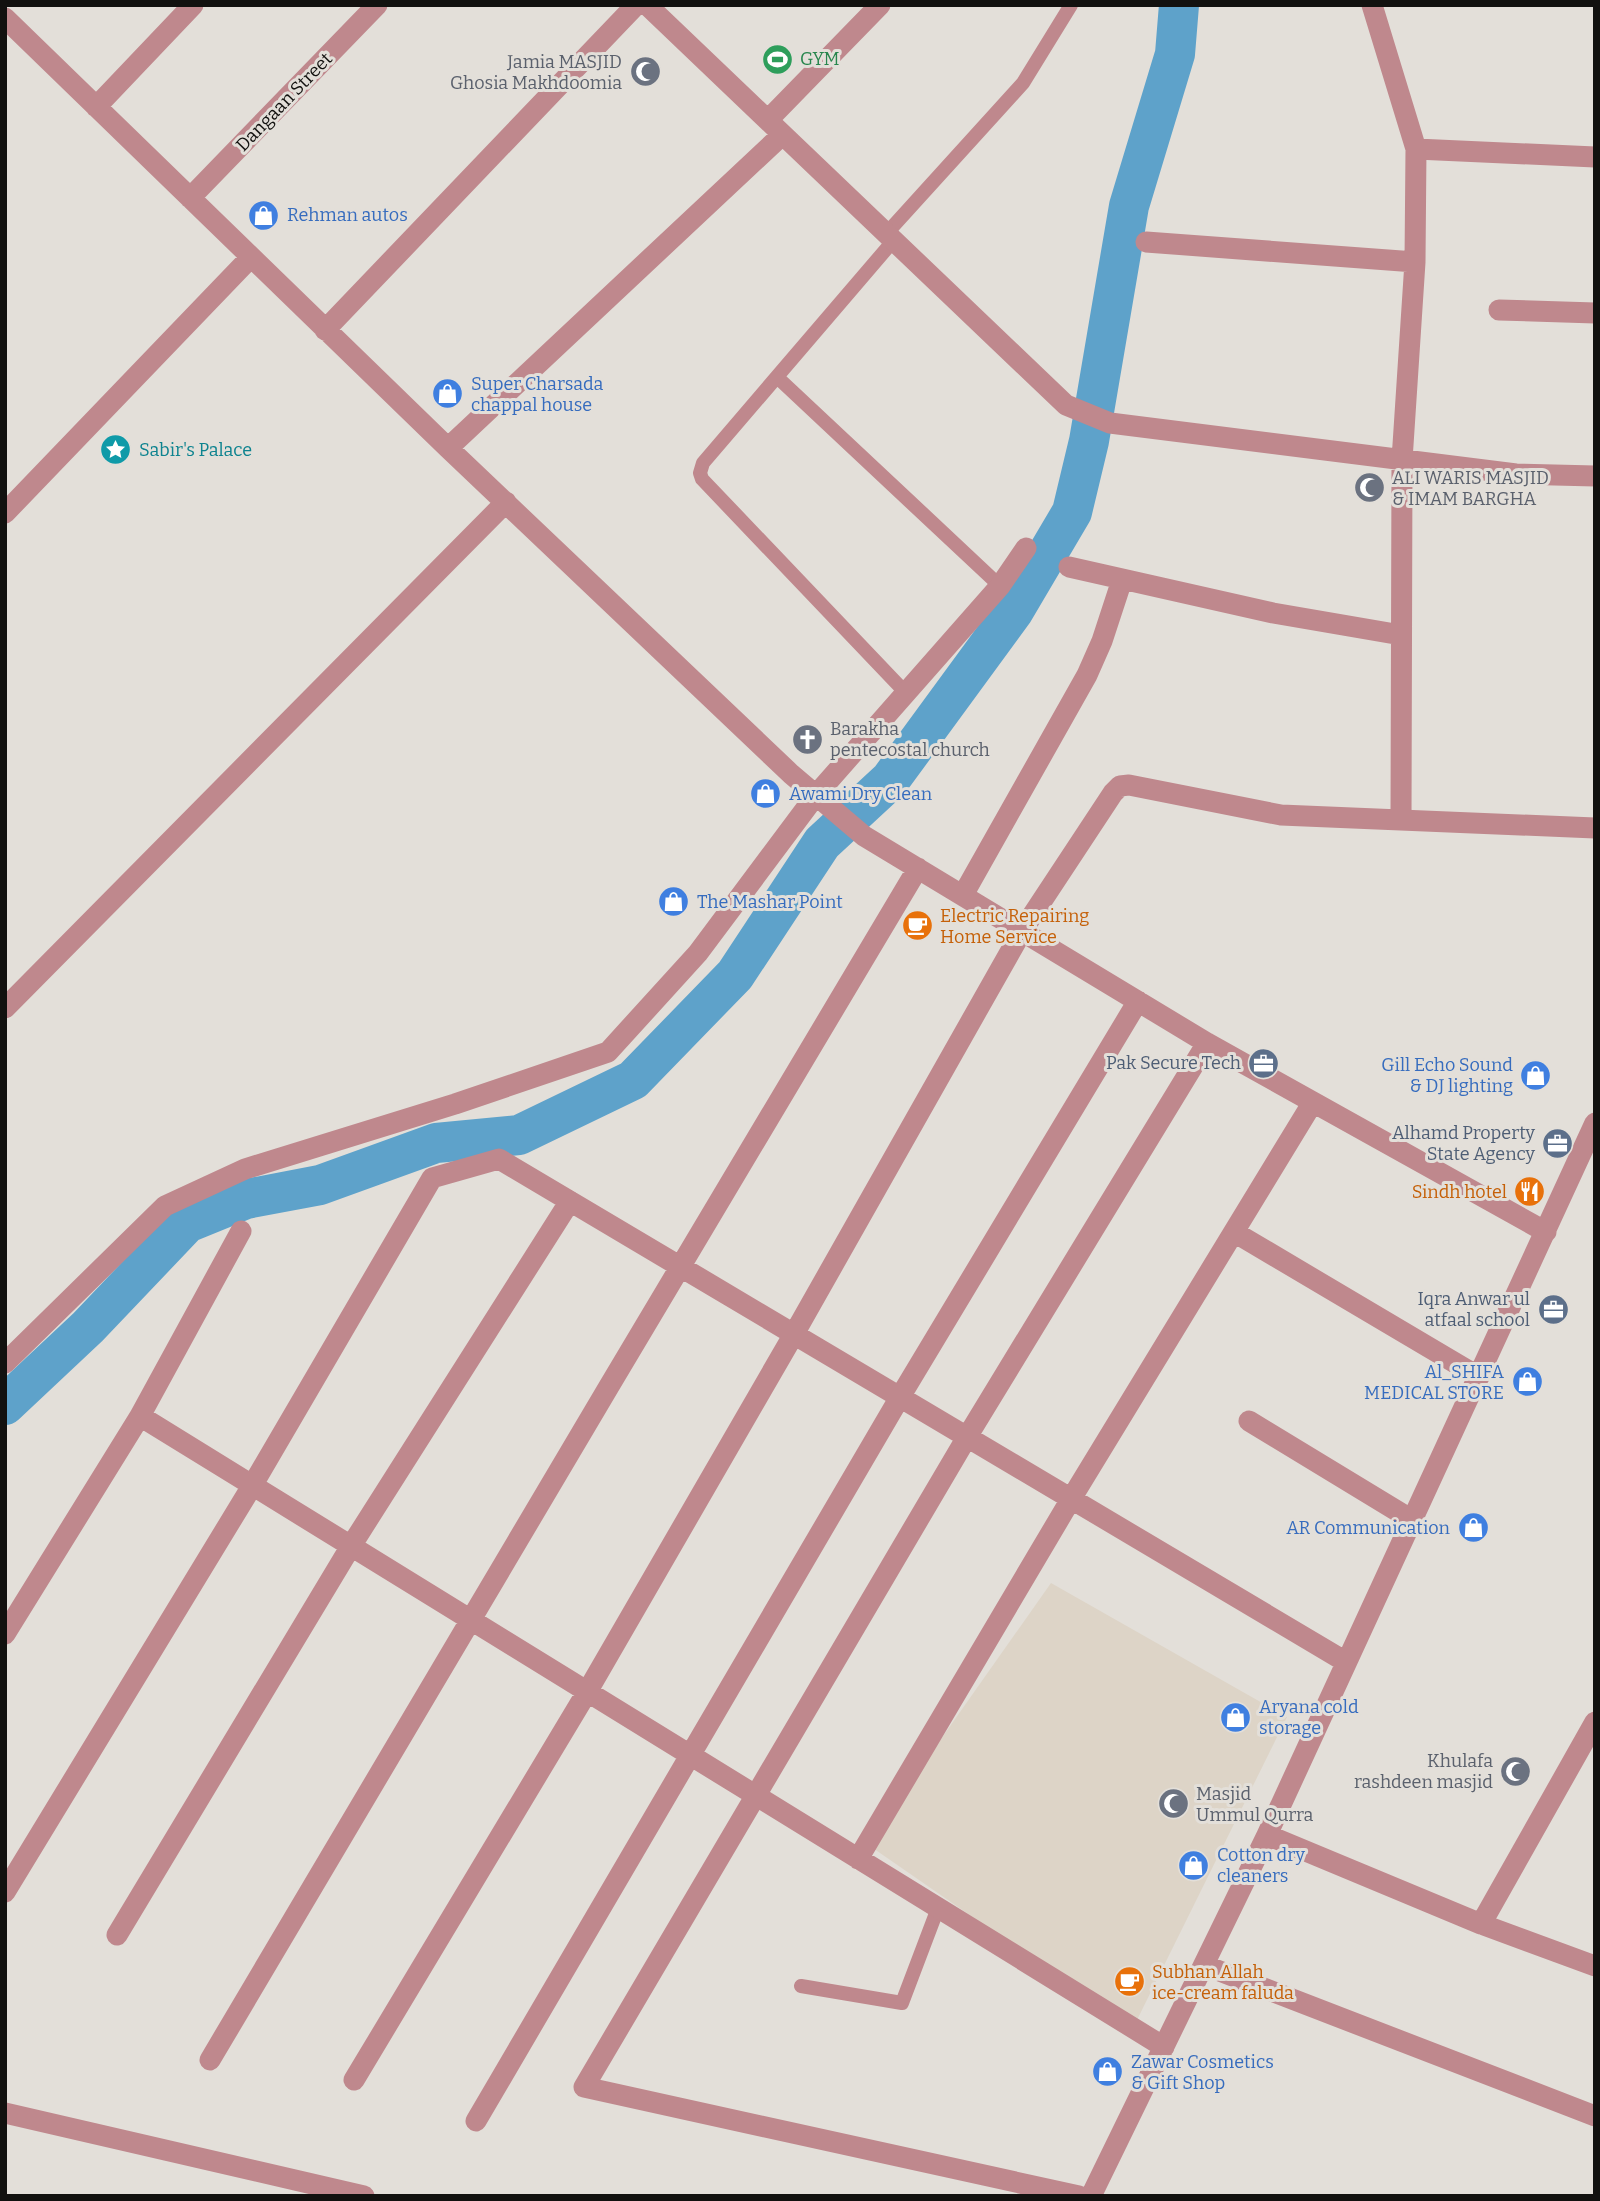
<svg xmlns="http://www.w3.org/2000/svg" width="1600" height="2201" viewBox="0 0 1600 2201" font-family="Bitter,serif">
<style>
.built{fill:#ddd4c7}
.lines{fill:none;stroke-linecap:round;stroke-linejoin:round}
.canal{stroke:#5ea2ca;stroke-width:40}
.lane{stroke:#bf888d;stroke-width:14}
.street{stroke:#bf888d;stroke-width:21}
.labels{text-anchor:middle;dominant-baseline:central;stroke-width:6;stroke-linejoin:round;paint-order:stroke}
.leisure-label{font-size:18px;fill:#27864d;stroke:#e3dfd9;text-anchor:start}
.worship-label{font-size:18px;fill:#5b616d;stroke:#e3dfd9;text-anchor:start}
.street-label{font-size:18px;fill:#12110f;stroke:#e3dfd9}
.shop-label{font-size:18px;fill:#366cbe;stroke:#e3dfd9;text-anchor:start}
.culture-label{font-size:18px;fill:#0d838f;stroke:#e3dfd9;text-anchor:start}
.food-label{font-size:18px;fill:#c56008;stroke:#e3dfd9;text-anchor:start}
.service-label{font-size:18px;fill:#4e5e75;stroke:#e3dfd9;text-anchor:end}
</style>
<rect width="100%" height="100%" fill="#e3dfd9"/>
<path class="built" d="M1051,1583L1287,1717L1133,2028L867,1844Z"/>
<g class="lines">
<path class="canal" d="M5,1405L88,1327L187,1223L246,1199L320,1185L436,1143L519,1135L633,1080L735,975L822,843L890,780L1013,612L1072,512L1089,441L1129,206L1175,54L1179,5"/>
<path class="lane" d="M886,234L1023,83L1071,5
M894,240L703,463L700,473L702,479L905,692
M777,377L1000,586
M801,1986L902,2003L938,1908"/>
<path class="street" d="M647,5L1066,405L1110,423L1516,474L1595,476
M1372,5L1416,149L1415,262L1402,460L1401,819
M5,18L448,448L791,774L864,836L1207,1043L1546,1232
M96,107L193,5
M768,120L880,5
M1416,149L1595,157
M190,198L377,5
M1146,242L1415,262
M1499,310L1595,313
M325,330L636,5
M448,448L782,135
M5,513L250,258
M1069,567L1273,613L1401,635
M963,895L1087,675L1102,641L1122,580
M5,1008L506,502
M1234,1232L1479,1377
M5,1363L165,1206L245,1169L455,1104L608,1052L698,953L816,795L1000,586L1026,548
M140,1416L1164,2047
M1249,1421L1412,1520
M5,1634L140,1416L241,1231
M1267,1835L1481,1924L1595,1966
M858,1859L1071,1499L1313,1102
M5,1892L252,1486L432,1178L499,1159L1346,1662
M1481,1924L1595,1722
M117,1935L351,1546L570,1201
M1204,1965L1595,2116
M210,2060C446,1663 680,1264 918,868
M354,2080L587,1692L794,1334L1022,931L1113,793L1120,786L1129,785L1281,815L1595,828
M5,2113L364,2196
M476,2121L900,1397L1138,1001
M1079,2196L584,2087L967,1437L1207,1043
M1091,2196L1267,1835L1595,1123"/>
</g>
<defs>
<symbol id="stadium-disc" viewBox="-11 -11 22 22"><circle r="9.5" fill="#2e9e5b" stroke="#e3dfd9"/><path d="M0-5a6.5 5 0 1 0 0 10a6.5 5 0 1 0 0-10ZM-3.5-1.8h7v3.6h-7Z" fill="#fff"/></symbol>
<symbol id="mosque-disc" viewBox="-11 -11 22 22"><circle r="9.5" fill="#6b7280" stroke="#e3dfd9"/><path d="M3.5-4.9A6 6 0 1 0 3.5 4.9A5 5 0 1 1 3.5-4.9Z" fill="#fff"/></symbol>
<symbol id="shop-disc" viewBox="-11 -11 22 22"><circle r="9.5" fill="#3f7fe0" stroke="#e3dfd9"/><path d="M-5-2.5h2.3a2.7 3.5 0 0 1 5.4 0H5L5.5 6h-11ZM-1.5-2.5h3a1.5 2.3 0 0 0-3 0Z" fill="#fff"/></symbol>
<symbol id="sight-disc" viewBox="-11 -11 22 22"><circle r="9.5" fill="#0f9aa8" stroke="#e3dfd9"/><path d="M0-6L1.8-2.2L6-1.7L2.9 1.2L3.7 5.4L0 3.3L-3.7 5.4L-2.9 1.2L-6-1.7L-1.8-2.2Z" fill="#fff"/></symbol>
<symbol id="church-disc" viewBox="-11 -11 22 22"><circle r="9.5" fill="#6b7280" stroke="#e3dfd9"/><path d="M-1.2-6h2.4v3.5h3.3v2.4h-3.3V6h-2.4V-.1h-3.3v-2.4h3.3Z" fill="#fff"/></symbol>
<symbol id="cafe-disc" viewBox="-11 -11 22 22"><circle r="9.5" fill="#e8710a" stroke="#e3dfd9"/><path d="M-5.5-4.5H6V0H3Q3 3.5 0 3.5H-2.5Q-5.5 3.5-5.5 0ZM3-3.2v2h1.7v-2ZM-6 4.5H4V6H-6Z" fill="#fff"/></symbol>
<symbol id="office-disc" viewBox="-11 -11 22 22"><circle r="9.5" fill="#5c6f8a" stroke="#e3dfd9"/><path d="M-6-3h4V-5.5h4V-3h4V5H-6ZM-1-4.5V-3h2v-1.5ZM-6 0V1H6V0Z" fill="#fff"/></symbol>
<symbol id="restaurant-disc" viewBox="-11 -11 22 22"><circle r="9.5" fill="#e8710a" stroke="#e3dfd9"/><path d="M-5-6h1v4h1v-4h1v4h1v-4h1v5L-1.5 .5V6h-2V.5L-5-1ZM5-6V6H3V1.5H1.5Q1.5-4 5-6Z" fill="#fff"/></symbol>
</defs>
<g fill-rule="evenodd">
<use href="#stadium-disc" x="760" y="42" width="35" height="35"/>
<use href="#mosque-disc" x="628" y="54" width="35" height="35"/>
<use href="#shop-disc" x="246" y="198" width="35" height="35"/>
<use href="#shop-disc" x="430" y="376" width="35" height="35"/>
<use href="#sight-disc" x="98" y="432" width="35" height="35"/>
<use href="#mosque-disc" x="1352" y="470" width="35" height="35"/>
<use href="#church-disc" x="790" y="722" width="35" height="35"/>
<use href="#shop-disc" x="748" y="776" width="35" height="35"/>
<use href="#shop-disc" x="656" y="884" width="35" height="35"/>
<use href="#cafe-disc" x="900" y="908" width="35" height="35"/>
<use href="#office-disc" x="1246" y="1046" width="35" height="35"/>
<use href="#shop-disc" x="1518" y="1058" width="35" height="35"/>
<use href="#office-disc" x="1540" y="1126" width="35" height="35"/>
<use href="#restaurant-disc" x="1512" y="1174" width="35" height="35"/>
<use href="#office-disc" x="1536" y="1292" width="35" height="35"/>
<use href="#shop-disc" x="1510" y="1364" width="35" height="35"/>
<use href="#shop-disc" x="1456" y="1510" width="35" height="35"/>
<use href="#shop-disc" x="1218" y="1700" width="35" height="35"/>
<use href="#mosque-disc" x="1498" y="1754" width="35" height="35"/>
<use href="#mosque-disc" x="1156" y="1786" width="35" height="35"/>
<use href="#shop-disc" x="1176" y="1848" width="35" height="35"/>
<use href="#cafe-disc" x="1112" y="1964" width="35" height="35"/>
<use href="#shop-disc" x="1090" y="2054" width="35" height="35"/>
</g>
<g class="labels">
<g class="leisure-label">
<text x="800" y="59">GYM</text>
</g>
<g class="worship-label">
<text x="622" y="62" text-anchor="end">Jamia MASJID<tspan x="622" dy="21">Ghosia Makhdoomia</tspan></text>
<text x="1392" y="478">ALI WARIS MASJID<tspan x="1392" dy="21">&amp; IMAM BARGHA</tspan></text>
<text x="830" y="729">Barakha<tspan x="830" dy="21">pentecostal church</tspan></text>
<text x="1493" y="1761" text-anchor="end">Khulafa<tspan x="1493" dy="21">rashdeen masjid</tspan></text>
<text x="1196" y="1794">Masjid<tspan x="1196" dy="21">Ummul Qurra</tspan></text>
</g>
<g class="street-label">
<text transform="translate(284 102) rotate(-46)">Dangaan Street</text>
</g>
<g class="shop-label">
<text x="287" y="215">Rehman autos</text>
<text x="471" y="384">Super Charsada<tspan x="471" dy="21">chappal house</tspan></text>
<text x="789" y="794">Awami Dry Clean</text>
<text x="697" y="902">The Mashar Point</text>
<text x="1513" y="1065" text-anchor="end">Gill Echo Sound<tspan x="1513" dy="21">&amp; DJ lighting</tspan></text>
<text x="1504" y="1372" text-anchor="end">Al_SHIFA<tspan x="1504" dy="21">MEDICAL STORE</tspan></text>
<text x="1450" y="1528" text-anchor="end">AR Communication</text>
<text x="1259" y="1707">Aryana cold<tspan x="1259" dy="21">storage</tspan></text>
<text x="1217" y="1855">Cotton dry<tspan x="1217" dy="21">cleaners</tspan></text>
<text x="1131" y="2062">Zawar Cosmetics<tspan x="1131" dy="21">&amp; Gift Shop</tspan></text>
</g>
<g class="culture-label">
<text x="139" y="450">Sabir's Palace</text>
</g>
<g class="food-label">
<text x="940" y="916">Electric Repairing<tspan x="940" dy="21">Home Service</tspan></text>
<text x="1507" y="1192" text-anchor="end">Sindh hotel</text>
<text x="1152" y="1972">Subhan Allah<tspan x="1152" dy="21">ice-cream faluda</tspan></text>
</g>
<g class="service-label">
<text x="1241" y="1063">Pak Secure Tech</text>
<text x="1535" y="1133">Alhamd Property<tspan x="1535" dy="21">State Agency</tspan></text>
<text x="1530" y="1299">Iqra Anwar ul<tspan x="1530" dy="21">atfaal school</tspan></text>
</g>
</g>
<rect width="1600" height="2201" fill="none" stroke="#12110f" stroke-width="14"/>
</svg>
